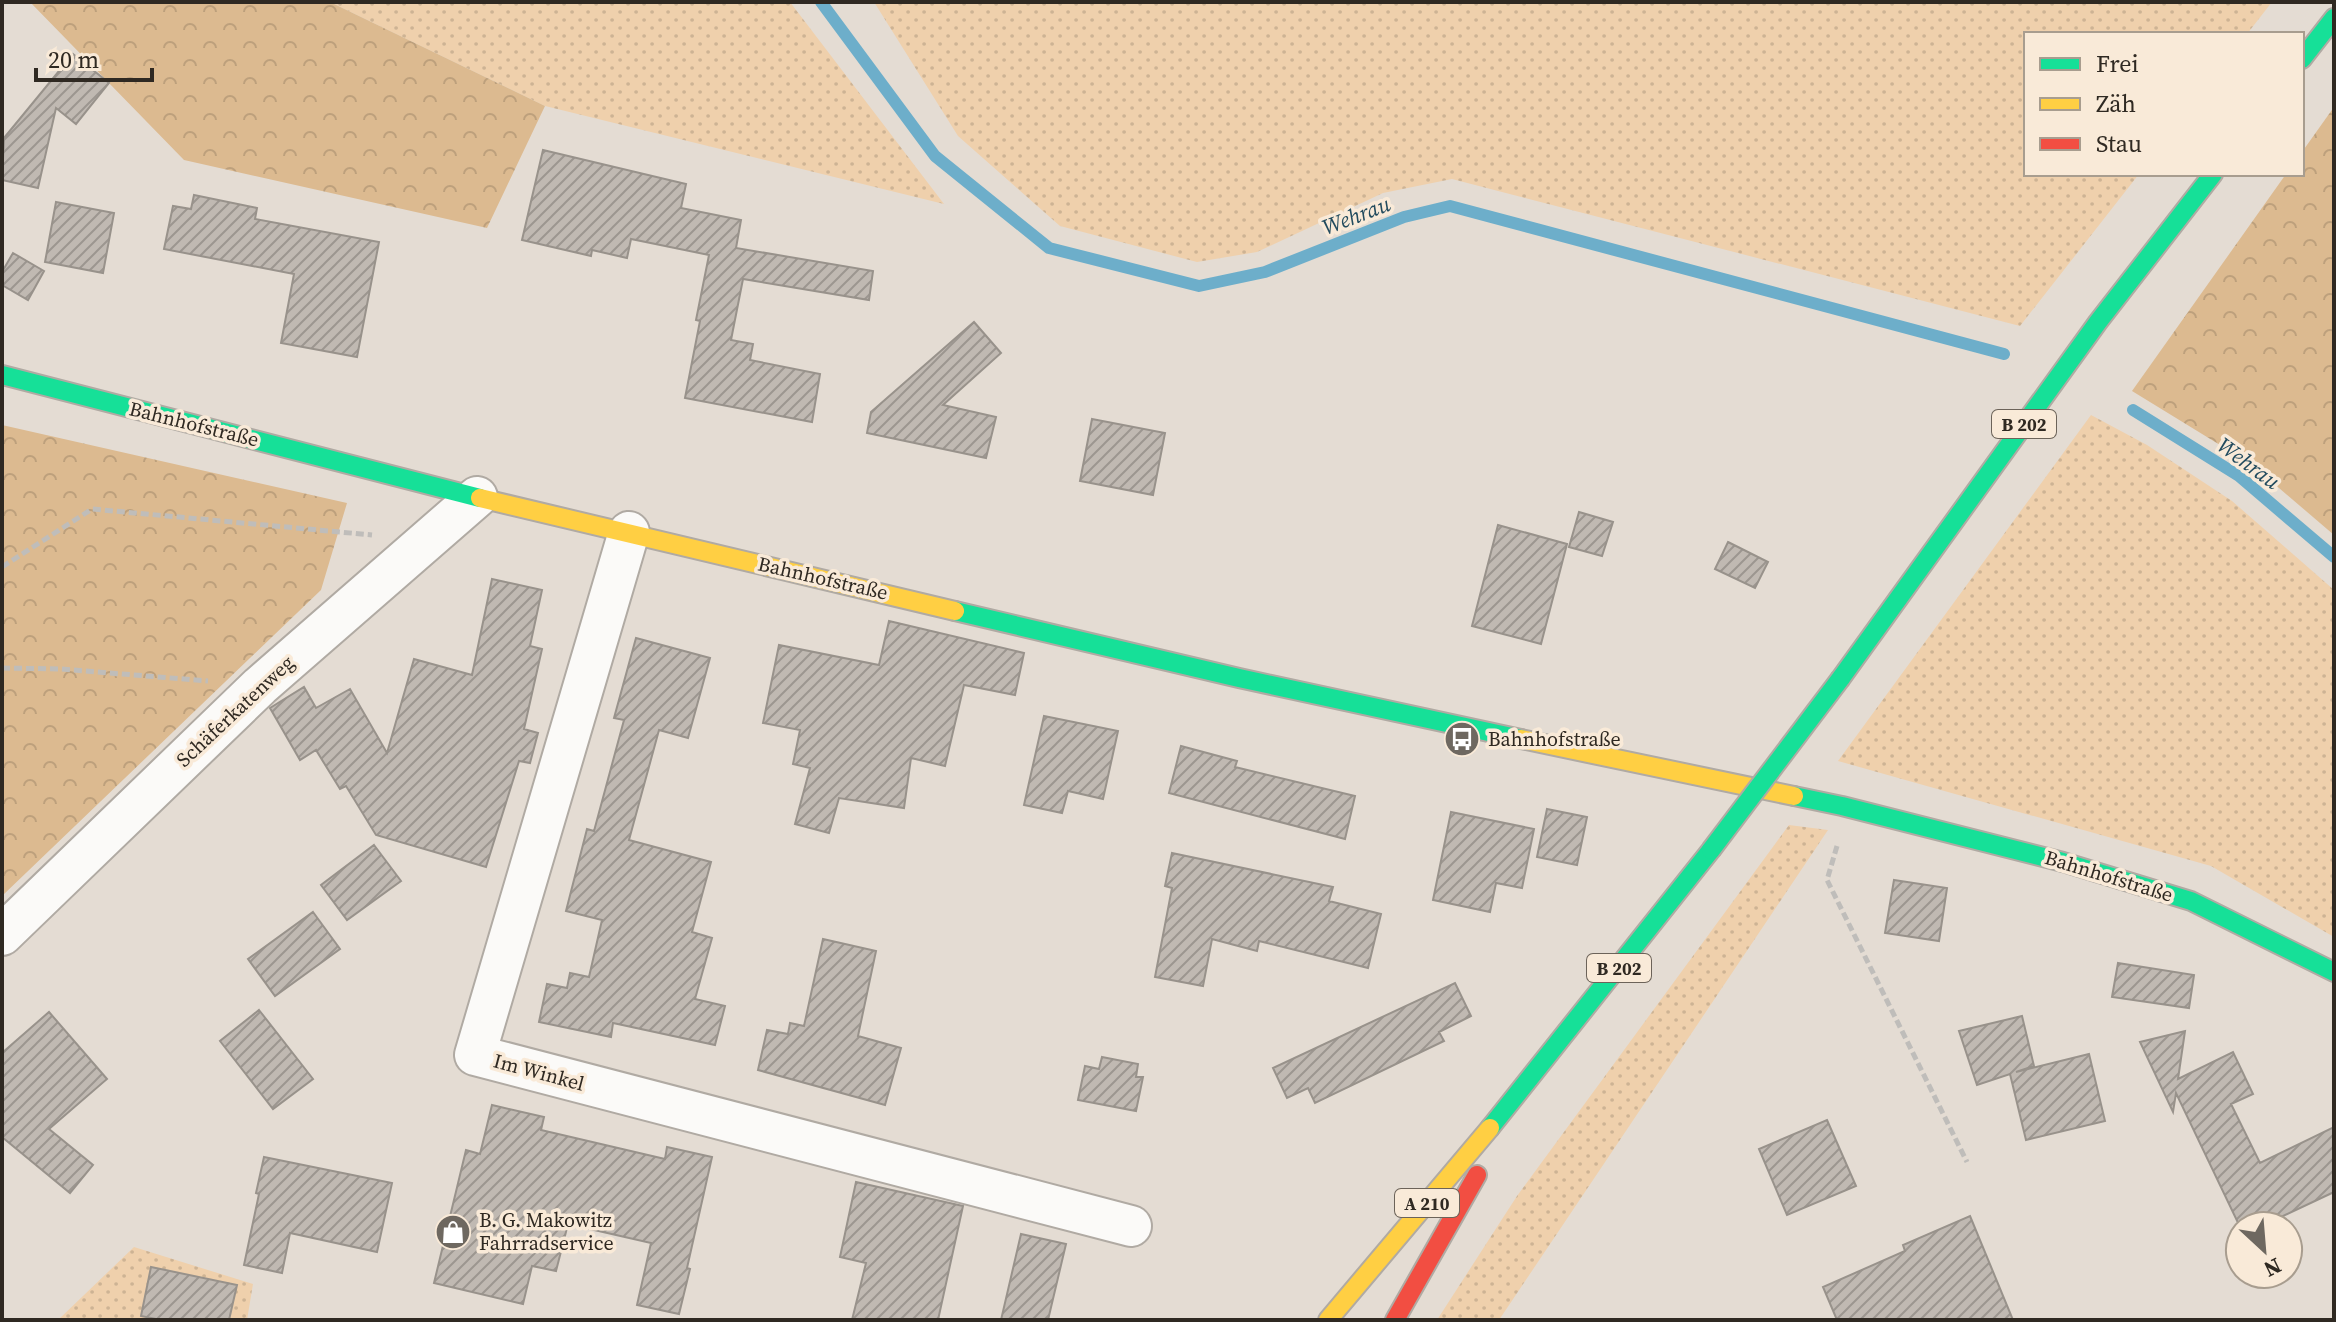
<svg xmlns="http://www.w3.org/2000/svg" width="2336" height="1322" viewBox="0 0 2336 1322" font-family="'Source Serif 4',serif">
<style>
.grass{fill:url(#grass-dots)}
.forest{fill:url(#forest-crowns)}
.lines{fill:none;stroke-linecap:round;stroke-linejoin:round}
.stream{stroke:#6daeca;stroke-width:12}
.building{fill:url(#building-hatch);stroke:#98928b;stroke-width:2}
.street-casing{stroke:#b0aaa3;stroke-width:44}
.fast-casing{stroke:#b0aaa3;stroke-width:22}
.slow-casing{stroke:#b0aaa3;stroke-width:22}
.jam-casing{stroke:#b0aaa3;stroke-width:22}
.path{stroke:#bfbdba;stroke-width:5;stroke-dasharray:8 4;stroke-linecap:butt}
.street{stroke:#fbfaf8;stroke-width:40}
.fast{stroke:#16e098;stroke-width:18}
.slow{stroke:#ffcf43;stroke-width:18}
.jam{stroke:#f24e42;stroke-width:18}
.fast-bridge-casing{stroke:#b0aaa3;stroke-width:22;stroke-linecap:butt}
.fast-bridge{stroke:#16e098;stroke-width:18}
.labels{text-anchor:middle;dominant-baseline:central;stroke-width:7;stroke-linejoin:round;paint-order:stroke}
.shield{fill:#f9ead8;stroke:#6c6359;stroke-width:2}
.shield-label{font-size:18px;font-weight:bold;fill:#2f2922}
.street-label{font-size:20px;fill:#2f2922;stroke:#f9ead8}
.poi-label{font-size:20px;fill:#2f2922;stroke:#f9ead8;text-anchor:start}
.water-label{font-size:22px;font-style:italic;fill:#224b5e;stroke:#f9ead8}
</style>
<defs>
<pattern id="grass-dots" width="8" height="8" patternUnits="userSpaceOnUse" patternTransform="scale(2)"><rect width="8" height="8" fill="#efd0ac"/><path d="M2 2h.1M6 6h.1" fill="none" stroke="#cdb394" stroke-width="1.8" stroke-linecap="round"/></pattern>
<pattern id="forest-crowns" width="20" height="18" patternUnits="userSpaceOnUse" patternTransform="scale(2)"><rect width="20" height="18" fill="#dcba90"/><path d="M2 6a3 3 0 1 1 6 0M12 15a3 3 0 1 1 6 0" fill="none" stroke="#bda07c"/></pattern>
<pattern id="building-hatch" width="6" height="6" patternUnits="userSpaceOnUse" patternTransform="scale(2)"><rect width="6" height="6" fill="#c0b9b2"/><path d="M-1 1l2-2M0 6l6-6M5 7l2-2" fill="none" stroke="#9c9690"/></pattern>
</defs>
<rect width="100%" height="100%" fill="#e4dcd3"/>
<path class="grass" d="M330,2H790L944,204L545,106Z
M874,2H2272L2247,34H2026V174H2139L2020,326L1452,179L1383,193L1257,252L1197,262L1060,226L958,136Z
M2091,415L2147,445L2232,501L2334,590V937L2211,866L1838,761Z
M1789,825L1828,830L1499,1320H1437L1517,1196Z
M134,1247L253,1284L247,1320H58Z"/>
<path class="forest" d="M30,2H330L545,106L487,228L184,160Z
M2334,107V535L2251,464L2132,391L2286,174H2302V152Z
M2,425L347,503L321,590L2,896Z"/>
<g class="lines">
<path class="stream" d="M821,2L935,156L1049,248L1199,286L1265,272L1404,217L1450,206L2004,354
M2133,410L2239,476L2334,557"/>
</g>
<path class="building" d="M73,54L109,83L76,124L56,108L38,188L2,180L4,138Z
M543,150L686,184L681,208L741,220L736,248L873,271L869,300L743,279L731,340L753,344L750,360L820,374L812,422L685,398L700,321L696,320L709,255L631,239L627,258L592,250L591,256L522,240Z
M194,195L257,208L255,219L379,242L357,357L281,343L294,274L164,249L173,206L191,209Z
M56,202L114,213L103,273L45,262Z
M13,253L44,271L28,300L2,285V272Z
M974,322L1001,353L943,405L996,417L986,458L867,433L871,412Z
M1092,419L1165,433L1153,495L1080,481Z
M1579,512L1613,522L1602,556L1569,547Z
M1498,525L1567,544L1541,644L1472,626Z
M1728,542L1768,562L1755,588L1715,569Z
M492,579L542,590L530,646L542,649L524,729L538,733L530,763L519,761L486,867L376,835L346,786L340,789L316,750L300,760L270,708L304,687L316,708L350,689L387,753L414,659L472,675Z
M889,621L1024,653L1015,695L964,685L945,766L911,758L904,808L839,798L829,833L795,824L810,768L793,764L800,730L763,723L779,645L879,665Z
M636,638L710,658L688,738L659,730L629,840L711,862L692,932L712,938L695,999L725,1006L715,1045L613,1023L611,1037L539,1022L547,984L567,988L570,973L589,977L602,920L566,911L587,829L594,831L624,720L614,718Z
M1044,716L1118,731L1103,799L1068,791L1062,813L1024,805Z
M1181,746L1237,761L1235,767L1355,796L1345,839L1169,793Z
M1547,809L1587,817L1577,865L1537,857Z
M1451,812L1534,829L1522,888L1496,883L1490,912L1433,900Z
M374,845L401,881L347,920L321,885Z
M1172,853L1333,887L1329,901L1381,914L1368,968L1259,941L1257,951L1212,939L1203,986L1155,977L1172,888L1165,886Z
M1894,880L1947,888L1939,941L1885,933Z
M313,912L340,949L275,996L248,959Z
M823,939L876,951L858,1036L901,1048L885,1105L758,1070L767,1030L788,1034L790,1023L804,1026Z
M2118,963L2194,975L2189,1008L2112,997Z
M1455,983L1471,1016L1439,1032L1444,1041L1315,1103L1308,1088L1287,1098L1273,1068Z
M259,1010L313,1079L273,1109L220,1041Z
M49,1012L107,1079L49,1129L93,1165L70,1193L2,1137V1053Z
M2022,1016L2034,1066L2016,1072L2089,1054L2105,1121L2026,1140L2010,1074L1977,1085L1959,1031Z
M2185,1031L2178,1079L2233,1052L2253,1094L2231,1104L2260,1163L2334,1127V1192L2262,1226L2240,1227L2176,1093L2173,1112L2140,1042Z
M1102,1057L1138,1064L1136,1077H1143L1136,1111L1078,1100L1085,1066L1099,1069Z
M492,1105L544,1117L541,1130L665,1159L667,1147L712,1157L687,1268L690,1269L679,1314L637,1305L651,1243L568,1224L556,1271L532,1266L523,1304L434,1283L466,1150L480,1154Z
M1827,1120L1856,1186L1787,1215L1759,1149Z
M264,1157L392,1183L377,1252L290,1233L282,1273L244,1265L259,1194L256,1193Z
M856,1182L963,1206L938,1320H852L866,1263L840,1257Z
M1970,1216L2013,1320H1837L1823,1287L1905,1251L1903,1245Z
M1021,1234L1066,1244L1048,1320H1001Z
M151,1267L237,1285L229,1320H161L141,1316Z"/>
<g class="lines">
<defs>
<path id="street" d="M629,532L475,1055L1131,1226
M2,935L260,686L477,497"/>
<path id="fast" d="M2302,59L2334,18
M2,375L480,498
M955,611L1239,678L1521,739
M1841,678L2098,322L2213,174
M1794,796L1842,806L2063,862L2191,901L2334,972
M1490,1128L1711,850"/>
<path id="slow" d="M480,498L955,611
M1521,739L1794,796
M1328,1320L1490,1128"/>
<path id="jam" d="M1395,1320L1477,1175"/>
</defs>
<use href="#street" class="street-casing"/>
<use href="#fast" class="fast-casing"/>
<use href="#slow" class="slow-casing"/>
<use href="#jam" class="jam-casing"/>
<path class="path" d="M2,567L92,509L372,535
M2,668L61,669L208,681
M1837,846L1827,880L1967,1162"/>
<use href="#street" class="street"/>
<use href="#fast" class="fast"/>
<use href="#slow" class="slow"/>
<use href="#jam" class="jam"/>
<defs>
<path id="fast-bridge" d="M1711,850L1841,678"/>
</defs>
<use href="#fast-bridge" class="fast-bridge-casing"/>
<use href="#fast-bridge" class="fast-bridge"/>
</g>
<defs>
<symbol id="bus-disc" viewBox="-11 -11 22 22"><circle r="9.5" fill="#6e6860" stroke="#f9ead8"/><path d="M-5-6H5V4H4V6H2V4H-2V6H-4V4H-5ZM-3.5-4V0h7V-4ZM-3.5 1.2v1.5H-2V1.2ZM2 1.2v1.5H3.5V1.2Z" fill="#fff"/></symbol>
<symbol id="shop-disc" viewBox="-11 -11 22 22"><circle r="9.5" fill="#6e6860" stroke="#f9ead8"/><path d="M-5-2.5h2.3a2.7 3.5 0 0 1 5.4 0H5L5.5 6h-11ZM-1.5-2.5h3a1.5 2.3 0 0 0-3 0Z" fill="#fff"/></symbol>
</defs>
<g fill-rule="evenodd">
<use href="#bus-disc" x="1442" y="719" width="40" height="40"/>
<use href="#shop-disc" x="433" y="1212" width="40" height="40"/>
</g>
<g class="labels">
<g class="shield">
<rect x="1992" y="410" width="64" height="28" rx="6"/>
<rect x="1587" y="954" width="64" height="28" rx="6"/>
<rect x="1395" y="1189" width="64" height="28" rx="6"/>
</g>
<g class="shield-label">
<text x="2024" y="424">B 202</text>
<text x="1619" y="968">B 202</text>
<text x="1427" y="1203">A 210</text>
</g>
<g class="street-label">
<text transform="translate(194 424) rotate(14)">Bahnhofstraße</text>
<text transform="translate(823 578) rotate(13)">Bahnhofstraße</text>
<text transform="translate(235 711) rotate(-43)">Schäferkatenweg</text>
<text transform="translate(2109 876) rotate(17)">Bahnhofstraße</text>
<text transform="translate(539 1072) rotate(15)">Im Winkel</text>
</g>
<g class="poi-label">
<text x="1488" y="739">Bahnhofstraße</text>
<text x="479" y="1220">B. G. Makowitz<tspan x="479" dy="23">Fahrradservice</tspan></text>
</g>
<g class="water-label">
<text transform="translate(1356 215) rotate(-21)">Wehrau</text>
<text transform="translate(2249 463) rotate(36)">Wehrau</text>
</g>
</g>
<rect width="2336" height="1322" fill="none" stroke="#2f2922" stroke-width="8"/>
<rect x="2024" y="32" width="280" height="144" fill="#f9ead8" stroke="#a89d8f" stroke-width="2"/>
<rect x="2040" y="58" width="40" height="12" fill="#16e098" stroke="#a89d8f" stroke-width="2"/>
<text x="2096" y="72" font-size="24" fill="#2f2922">Frei</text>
<rect x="2040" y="98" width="40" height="12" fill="#ffcf43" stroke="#a89d8f" stroke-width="2"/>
<text x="2096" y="112" font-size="24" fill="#2f2922">Zäh</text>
<rect x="2040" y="138" width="40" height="12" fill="#f24e42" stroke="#a89d8f" stroke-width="2"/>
<text x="2096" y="152" font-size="24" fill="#2f2922">Stau</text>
<g transform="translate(2264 1250) rotate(154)"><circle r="38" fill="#f9ead8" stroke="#a89d8f" stroke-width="2"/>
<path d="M0-6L14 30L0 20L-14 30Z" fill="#6e6860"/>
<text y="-12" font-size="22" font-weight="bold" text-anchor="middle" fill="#2f2922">N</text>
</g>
<path d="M36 68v12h116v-12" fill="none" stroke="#2f2922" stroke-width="4"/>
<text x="48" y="68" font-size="24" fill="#2f2922" stroke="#f9ead8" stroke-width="6" paint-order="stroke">20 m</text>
</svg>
